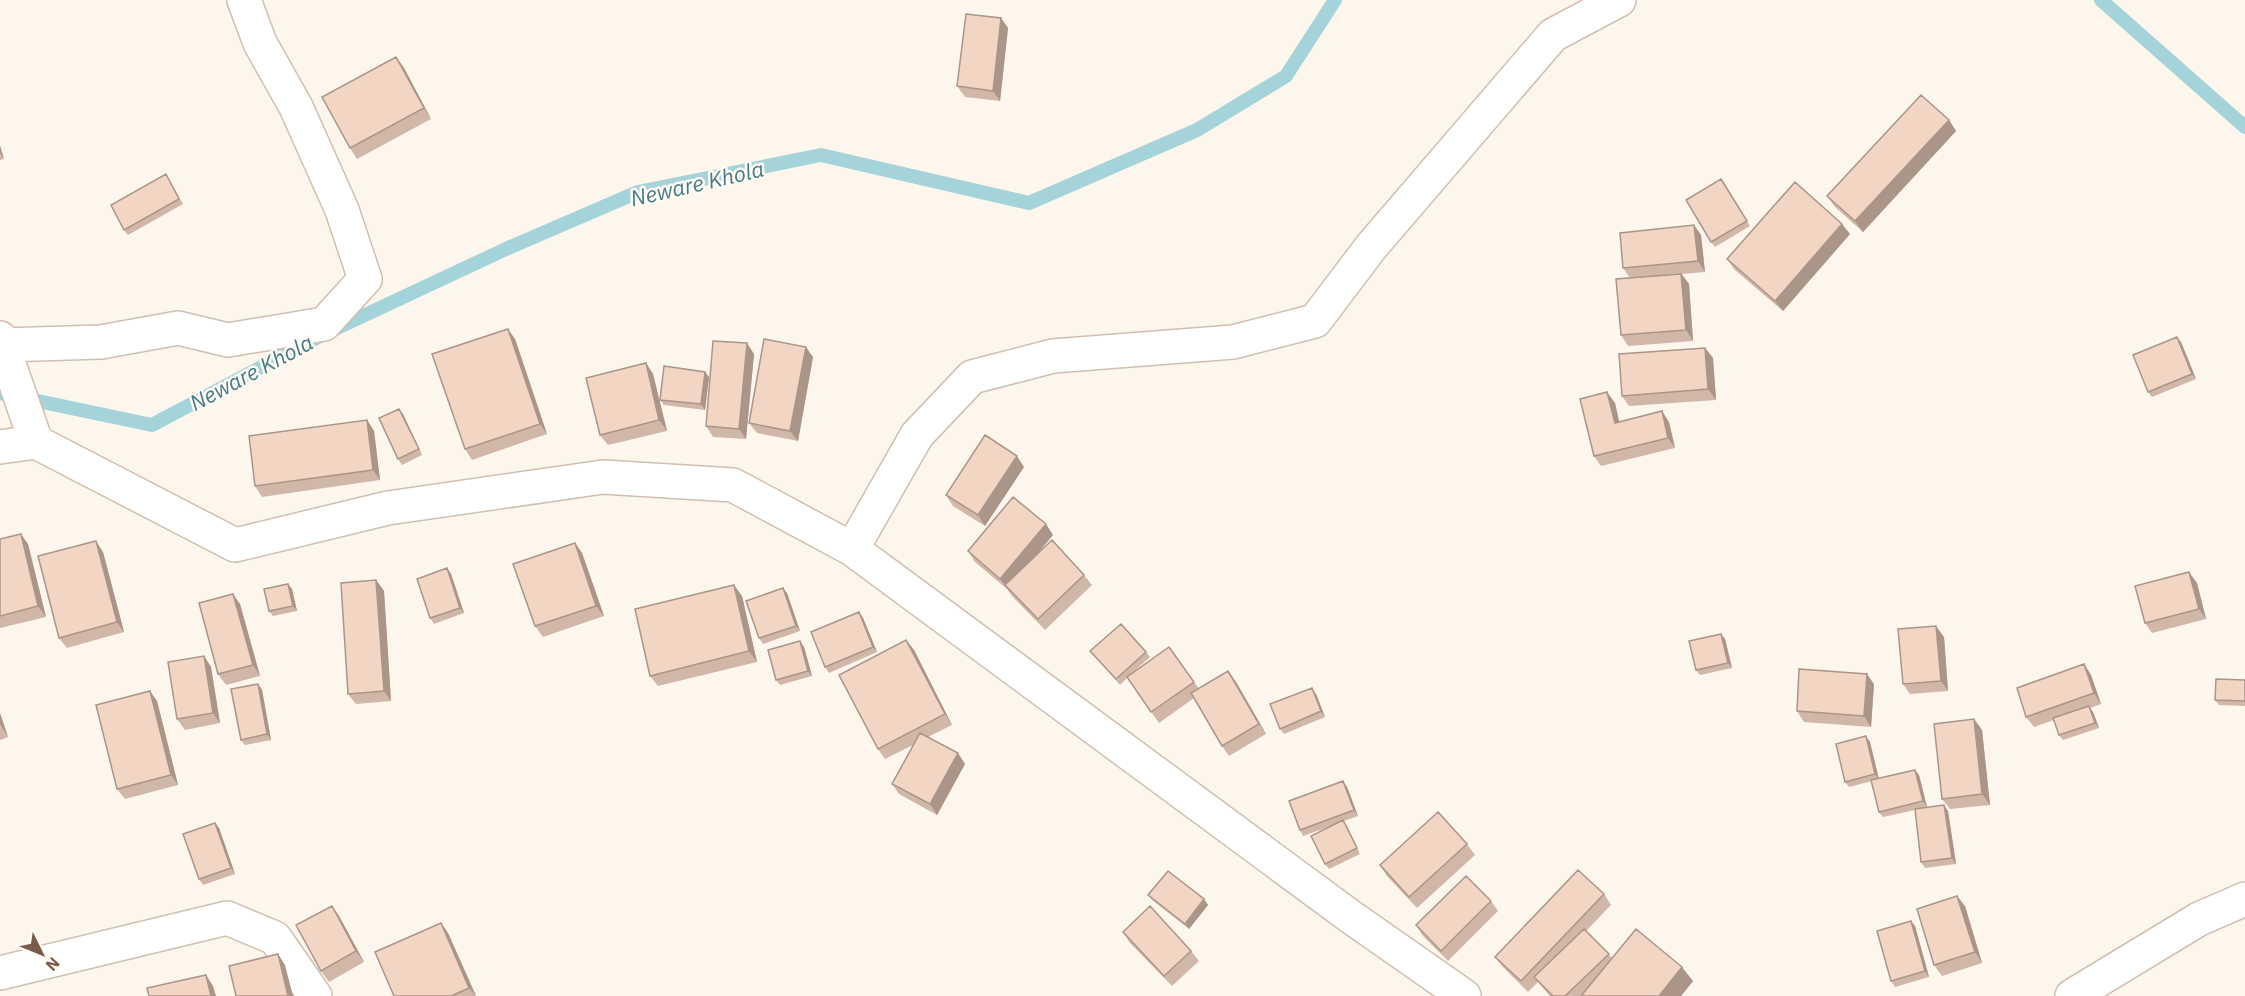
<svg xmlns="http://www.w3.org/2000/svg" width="2245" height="996" viewBox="0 0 2245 996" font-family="'IBM Plex Sans',sans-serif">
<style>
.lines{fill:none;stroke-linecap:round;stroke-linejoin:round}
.stream{stroke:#a5d3da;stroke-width:14}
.minor-casing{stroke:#d1beb0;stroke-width:36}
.minor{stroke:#fff;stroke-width:33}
.wall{fill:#d1b7a8}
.shaded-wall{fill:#aa9588}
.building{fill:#f3d5c3;stroke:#aa9588;stroke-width:1.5}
.labels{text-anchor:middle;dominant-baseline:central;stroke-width:5;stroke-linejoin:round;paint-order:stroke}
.water-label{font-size:22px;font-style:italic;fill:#437c86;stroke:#fffaf3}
</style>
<rect width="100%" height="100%" fill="#fdf6ec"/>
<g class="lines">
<path class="stream" d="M2101,0L2245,127
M0,393L152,425L318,337L508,248L638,192L821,155L1029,203L1197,130L1286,76L1335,0"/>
<defs>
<path id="minor" d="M0,338L36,442
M2,345L101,342L178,328L228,340L324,324L365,279L342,210L296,107L260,43L244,0
M0,447L36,442L235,545L388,508L603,477L733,485L852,549L1351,917L1464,996
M852,549L917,435L972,377L1053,356L1233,342L1315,321L1371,247L1553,35L1619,0
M0,973L227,918L275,938L315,996
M2072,996L2199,919L2245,899"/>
</defs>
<use href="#minor" class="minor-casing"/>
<use href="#minor" class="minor"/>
</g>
<path class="wall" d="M1001,18L1008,28L1000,101L965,97L957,86Z
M396,57L404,68L431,119L357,159L350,148Z
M1949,120L1956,131L1863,232L1835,207L1827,196Z
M0,146L4,159L0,160Z
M166,174L183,204L128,235L124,230Z
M1725,184L1750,226L1715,247L1711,242Z
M1694,225L1701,235L1705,272L1682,274L1689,284L1693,341L1628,346L1621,335L1630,278L1623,268Z
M1850,234L1783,311L1735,270L1727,259Z
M515,339L547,434L472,460L465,449Z
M2181,342L2196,379L2152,397L2148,392Z
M1705,348L1713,358L1716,400L1629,406L1622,396Z
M754,354L746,439L713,437L706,426Z
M813,357L798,441L757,433L749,423Z
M646,363L653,374L667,431L608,445L600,435Z
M705,372L709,377L705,410L664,405L660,400Z
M1615,403L1619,422H1669L1675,448L1601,466L1594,456Z
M403,414L422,455L402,465L398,459Z
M367,420L374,431L380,480L262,497L255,486Z
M1024,467L985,526L953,506L946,495Z
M1053,535L1035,556L1084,575L1092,585L1045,630L1012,596L1007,589L975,562L968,551Z
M0,539L28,544L46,617L0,628Z
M575,543L582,553L604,616L543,637L535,626Z
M103,552L124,632L67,648L59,638Z
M447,568L451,574L464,613L434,624L430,618Z
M376,580L384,591L391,701L356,704L348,694Z
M2197,583L2206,619L2152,633L2145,623Z
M288,584L292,589L297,611L273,616L269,611Z
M787,593L800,631L763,644L759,638Z
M742,596L757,662L658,686L650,676Z
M240,604L260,676L226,685L218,674Z
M859,612L863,618L877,652L829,673L825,667Z
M1721,634L1725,639L1732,668L1700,675L1696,670Z
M1944,637L1948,691L1910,694L1903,684Z
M906,640L914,650L952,725L928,737L965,764L937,815L899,794L892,784L913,745L885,759L878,749Z
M800,641L804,647L812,676L780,685L776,680Z
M1169,647L1199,689L1236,682L1266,734L1229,756L1222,746L1194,698L1159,723L1127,678L1120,685L1090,651L1146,652L1150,657L1132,673Z
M204,656L211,667L220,723L185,730L177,719Z
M2084,664L2091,675L2101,704L2090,708L2093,712L2099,728L2063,740L2059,735L2054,720L2034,727L2026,717Z
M2245,680V706L2219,705L2215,700Z
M258,684L262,690L271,740L245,745L241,740Z
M1874,684L1871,727L1804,722L1797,711Z
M1316,694L1325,717L1284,734L1280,729Z
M157,701L178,785L125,799L117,789Z
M0,713L8,737L0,740Z
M1974,719L1982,730L1990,805L1950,809L1942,799Z
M1870,742L1879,779L1919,775L1927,807L1921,808L1944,805L1948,811L1956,864L1925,868L1921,862L1915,810L1883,817L1879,812L1872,781L1849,787L1845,782Z
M1347,787L1358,816L1344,821L1360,854L1329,869L1325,864L1334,825L1303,836L1300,830Z
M215,823L219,828L235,874L203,885L199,879Z
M1467,844L1475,855L1417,908L1387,876L1380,865Z
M1604,894L1611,905L1586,931L1612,958L1693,981L1681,996H1550L1538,982L1528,992L1503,967L1495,957Z
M1148,895L1204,899L1208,905L1189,929L1152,900Z
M1491,901L1498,911L1448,961L1423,936L1416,925Z
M332,906L339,916L364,962L329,982L321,971Z
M1965,906L1982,963L1942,976L1934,965Z
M1911,921L1915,926L1929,977L1895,987L1891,981Z
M1123,932L1191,951L1199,961L1172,986L1130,943Z
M448,933L476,996H394Z"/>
<path class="shaded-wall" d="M1001,18L1008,28L1000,101L993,91Z
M396,57L404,68L431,119L424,108Z
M1949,120L1956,131L1863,232L1855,221Z
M0,146L4,159L0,153Z
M1842,224L1850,234L1783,311L1775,301Z
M1694,225L1701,235L1705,272L1698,261Z
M1681,274L1689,284L1693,341L1686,330Z
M508,329L515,339L547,434L540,424Z
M2177,337L2181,342L2196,379L2192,374Z
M747,343L754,354L746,439L739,429Z
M806,347L813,357L798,441L790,431Z
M1705,348L1713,358L1716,400L1708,389Z
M646,363L653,374L667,431L659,420Z
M705,372L709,377L705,410L701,404Z
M1607,392L1615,403L1622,434L1615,423Z
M399,409L403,414L422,455Z
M1662,411L1669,422L1675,448L1668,438Z
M367,420L374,431L380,480L373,470Z
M1017,456L1024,467L985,526L978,515Z
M1046,524L1053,535L1008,589L1000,579Z
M21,534L28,544L46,617L38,606Z
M96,541L103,552L124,632L117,622Z
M575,543L582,553L604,616L596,606Z
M447,568L451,574L464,613L460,608Z
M2189,572L2197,583L2206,619L2199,609Z
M376,580L384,591L391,701L384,691Z
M288,584L292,589L297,611L293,606Z
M734,585L742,596L757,662L749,651Z
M783,588L787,593L800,631L796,626Z
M233,594L240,604L260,676L253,665Z
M859,612L863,618L877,652L873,647Z
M1936,626L1944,637L1948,691L1941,681Z
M1721,634L1725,639L1732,668L1728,663Z
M906,640L914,650L952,725L945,714Z
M800,641L804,647L812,676L808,671Z
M204,656L211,667L220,723L213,713Z
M2084,664L2091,675L2101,704L2094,693Z
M1228,671L1236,682L1266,734L1259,724Z
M1867,674L1874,684L1871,727L1864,716Z
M258,684L262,690L271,740L267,734Z
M1312,688L1316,694L1325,717L1321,711Z
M150,691L157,701L178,785L171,775Z
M2089,706L2093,712L2099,728L2095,723Z
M0,713L8,737L0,724Z
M1974,719L1982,730L1990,805L1982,794Z
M1866,736L1870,742L1879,780L1875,774Z
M958,753L965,764L937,815L930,804Z
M1915,770L1919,775L1927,807L1923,801Z
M1343,781L1347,787L1358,816L1354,810Z
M1944,805L1948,811L1956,864L1952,858Z
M1343,820L1347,826L1360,854Z
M215,823L219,828L235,874L231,868Z
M1957,896L1965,906L1982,963L1975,952Z
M1204,899L1208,905L1189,929L1185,924Z
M332,906L339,916L364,962L356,951Z
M1911,921L1915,926L1929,977L1925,971Z
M441,923L448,933L476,996L469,988Z
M278,954L285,965L293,996H288Z
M1682,967L1693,981L1681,996H1659Z
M206,975L213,986L216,996H211Z"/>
<path class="building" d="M966,14L1001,18L993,91L957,86Z
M396,57L424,108L350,148L322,97Z
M1921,95L1949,120L1855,221L1827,196Z
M166,174L179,199L124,230L111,205Z
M1721,179L1747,221L1711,242L1686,200Z
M1795,182L1842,224L1775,301L1727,259Z
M1694,225L1698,261L1623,268L1620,233Z
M1681,274L1686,330L1621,335L1616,279Z
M508,329L540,424L465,449L432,354Z
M2177,337L2192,374L2148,392L2133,355Z
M764,339L806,347L790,431L749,423Z
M713,341L747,343L739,429L706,426Z
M1705,348L1708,389L1622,396L1619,354Z
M646,363L659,420L600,435L586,378Z
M664,366L705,372L701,404L660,400Z
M1607,392L1615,423L1662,411L1668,438L1594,456L1580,399Z
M399,409L419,449L398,459L379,418Z
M367,420L373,470L255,486L249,436Z
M985,435L1017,456L978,515L946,495Z
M1013,497L1046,524L1000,579L968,551Z
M21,534L38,606L0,616V539Z
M1052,540L1084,575L1038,619L1005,585Z
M96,541L117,622L59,638L38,556Z
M575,543L596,606L535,626L513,564Z
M447,568L460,608L430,618L417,579Z
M2189,572L2199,609L2145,623L2135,586Z
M376,580L384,691L348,694L341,583Z
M288,584L293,606L269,611L264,589Z
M734,585L749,651L650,676L635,609Z
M783,588L796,626L759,638L746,601Z
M233,594L253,665L218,674L199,603Z
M859,612L873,647L825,667L811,632Z
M1121,624L1146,652L1116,679L1090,651Z
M1936,626L1941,681L1903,684L1898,629Z
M1721,634L1728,663L1696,670L1689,641Z
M906,640L945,714L878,749L839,675Z
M800,641L808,671L776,680L768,650Z
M1169,647L1194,682L1151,712L1127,677Z
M204,656L213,713L177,719L168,662Z
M2084,664L2094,693L2026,717L2017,688Z
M1799,669L1867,674L1864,716L1797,711Z
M1228,671L1259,724L1222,746L1191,693Z
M2216,679L2245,680V701L2215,700Z
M258,684L267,734L241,740L231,689Z
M1312,688L1321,711L1280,729L1270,704Z
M150,691L171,775L117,789L96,705Z
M2089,706L2095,723L2059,735L2053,718Z
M1974,719L1982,794L1942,799L1934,724Z
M920,733L958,753L930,804L892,784Z
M1866,736L1875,774L1845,782L1836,744Z
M1915,770L1923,801L1879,812L1871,780Z
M1343,781L1354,810L1300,830L1289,801Z
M1944,805L1952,858L1921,862L1915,809Z
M1438,812L1467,844L1409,897L1380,865Z
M1343,820L1357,848L1325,864L1311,836Z
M215,823L231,868L199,879L183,834Z
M1578,870L1604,894L1521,981L1495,957Z
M1168,871L1204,899L1185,924L1148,895Z
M1466,876L1491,901L1441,951L1416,925Z
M1957,896L1975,952L1934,965L1917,909Z
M332,906L356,951L321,971L296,925Z
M1150,906L1191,951L1164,976L1123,932Z
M1911,921L1925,971L1891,981L1877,931Z
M441,923L469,988L451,996H394L375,952Z
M1584,929L1609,954L1565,996H1553L1534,977Z
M1636,929L1682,967L1659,996H1581Z
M278,954L288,996H236L229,966Z
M206,975L211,996H149L147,988Z"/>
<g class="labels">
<g class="water-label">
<text transform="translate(697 183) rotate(-13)">Neware Khola</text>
<text transform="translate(251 372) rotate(-28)">Neware Khola</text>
</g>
</g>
<g transform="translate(42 954) rotate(133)" stroke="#fffaf3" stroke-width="4.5" paint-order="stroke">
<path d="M0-4.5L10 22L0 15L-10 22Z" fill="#7a5c4d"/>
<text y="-9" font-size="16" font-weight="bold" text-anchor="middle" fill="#7a5c4d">N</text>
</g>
</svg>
